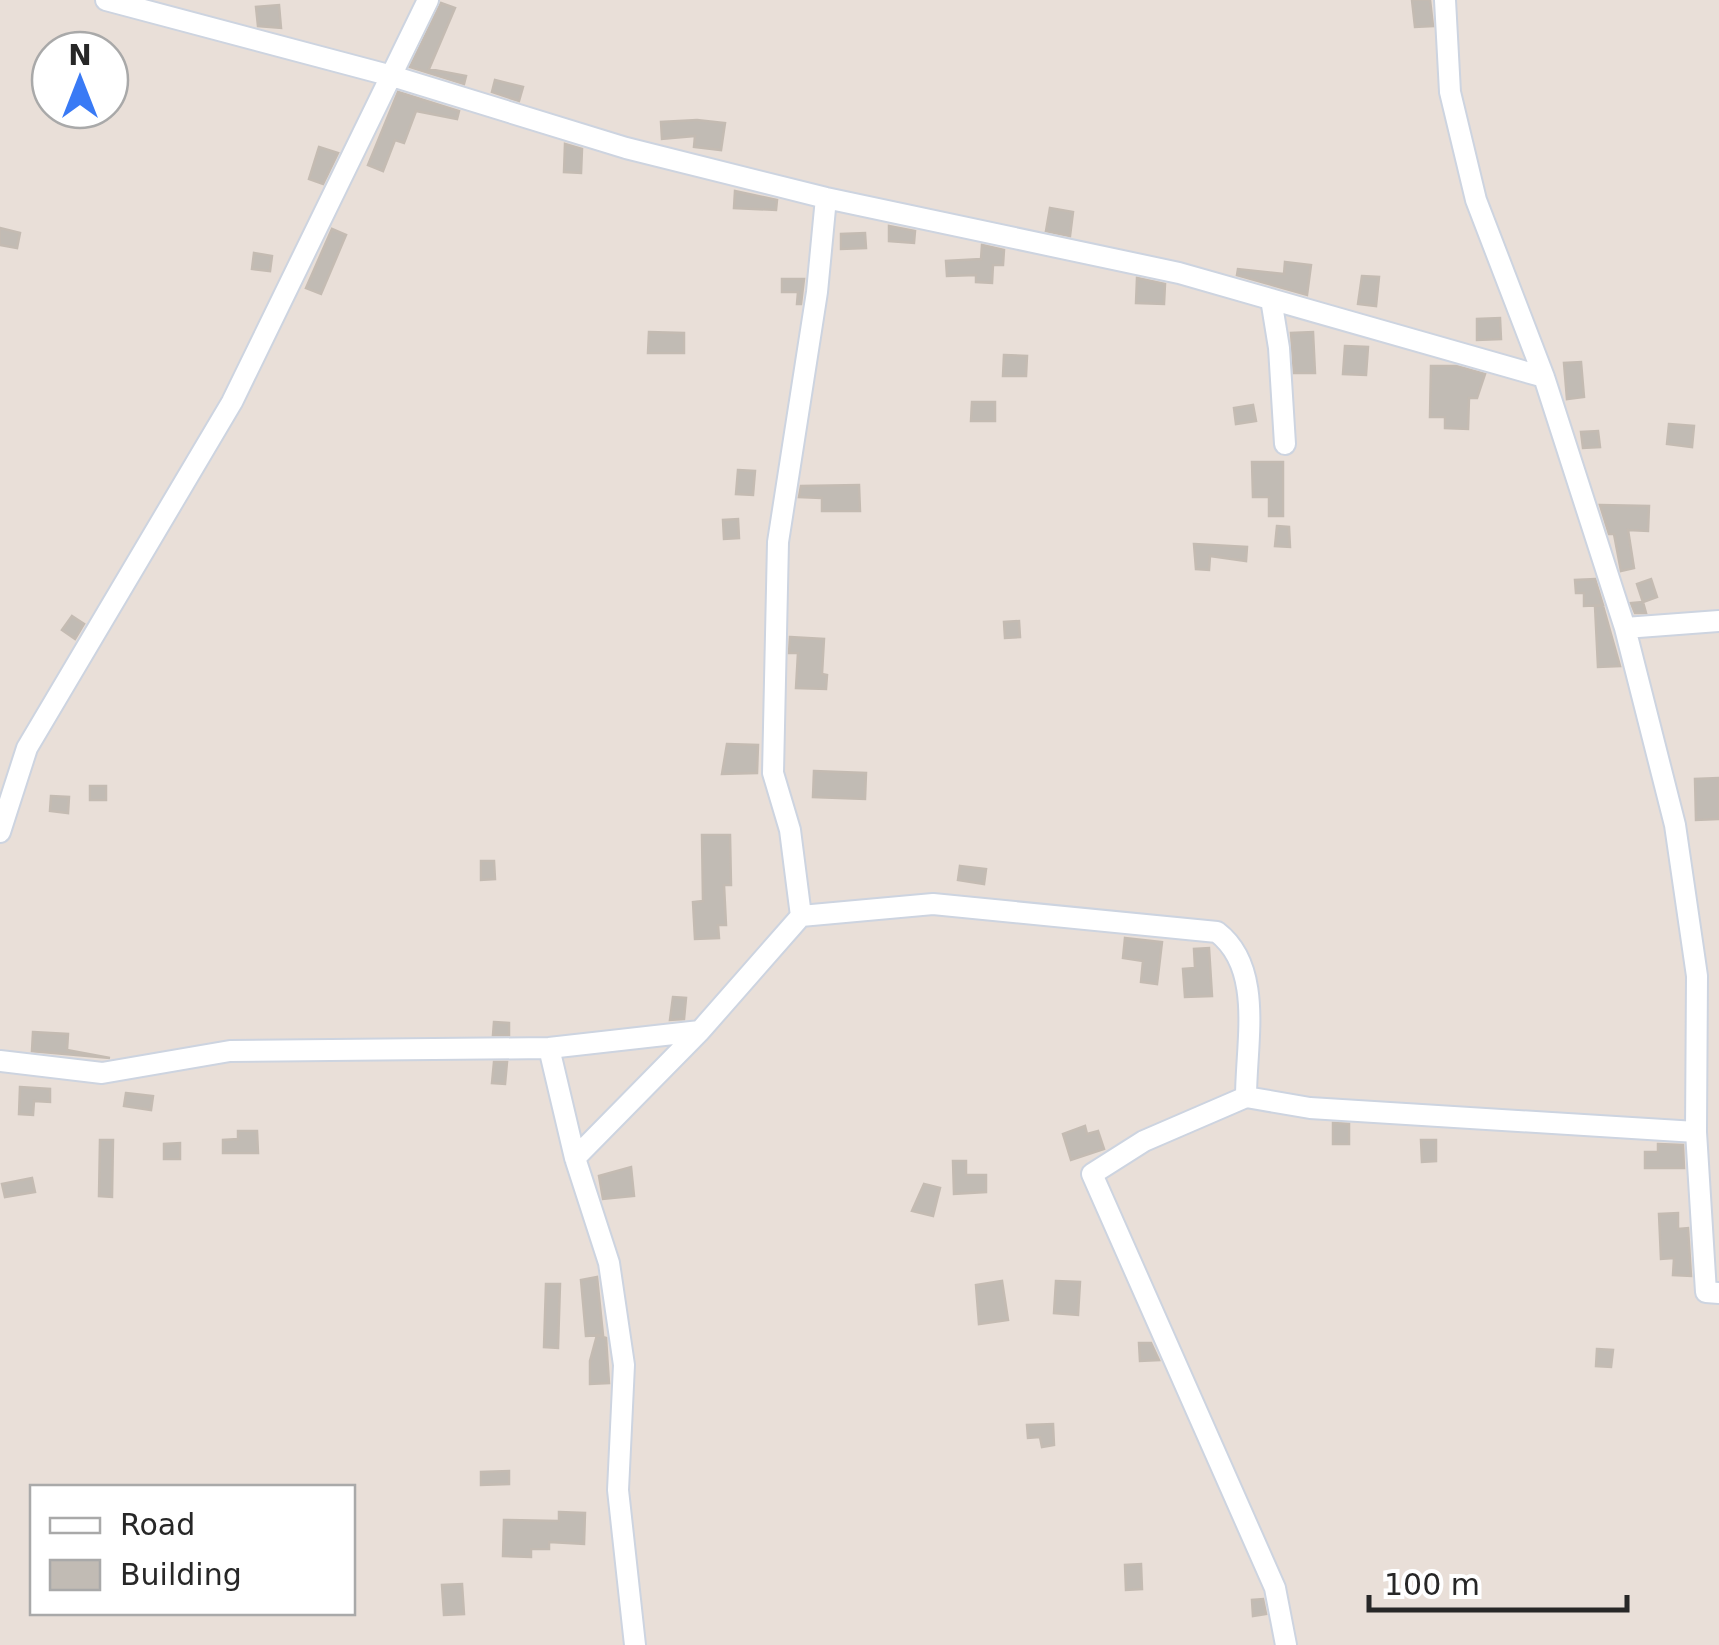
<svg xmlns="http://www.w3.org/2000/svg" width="1719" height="1645" viewBox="0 0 1719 1645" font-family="'DejaVu Sans',sans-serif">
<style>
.building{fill:#c1bbb4;stroke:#c4bbb2;stroke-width:2.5}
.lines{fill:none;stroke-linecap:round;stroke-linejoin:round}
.minor-casing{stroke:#cdd4e0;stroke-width:24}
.minor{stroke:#fff;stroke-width:20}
</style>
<rect width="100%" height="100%" fill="#e9dfd8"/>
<path class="building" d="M1412,0H1430L1433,26L1415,27Z
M441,3L455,8L429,69L466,76L464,84L410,67Z
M279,5L281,28L258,26L256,7Z
M495,80L523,87L519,101L492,92Z
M398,92L459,111L457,119L416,111L404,143L395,140L383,171L368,165Z
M697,120L725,123L721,150L694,147L695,136L662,139L661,122Z
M565,144L582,149L581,173L564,172Z
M319,147L338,153L323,184L309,179Z
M735,191L777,200L776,210L734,208Z
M1050,208L1073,212L1070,236L1046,231Z
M889,226L915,231L914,243L889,241Z
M0,228L20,233L17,248L0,245Z
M332,229L346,235L321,294L306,288Z
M865,233L866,248L841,249V234Z
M982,245L1004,250L1003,265H993L992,283L976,282V275L947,276L946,261L981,259Z
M254,253L272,256L270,271L252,269Z
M1285,262L1311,265L1307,295L1237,275L1238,269L1284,274Z
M1362,276L1379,277L1376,306L1358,304Z
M1137,278L1165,284L1164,304L1136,303Z
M782,279H804L801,304H797L798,292H782Z
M1500,318L1501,339L1477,340V319Z
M649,332L684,333V353H648Z
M1313,332L1315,373H1294L1291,333Z
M1345,346L1368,347L1366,375L1343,374Z
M1004,355L1027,356L1026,376H1003Z
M1581,362L1584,397L1567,399L1564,363Z
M1431,366H1456L1485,374L1477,398H1469L1468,429L1445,428V417H1430Z
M972,402H995V421H971Z
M1253,405L1256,421L1236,424L1234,408Z
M1669,424L1694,426L1692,447L1667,444Z
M1598,431L1600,447L1583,448L1581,432Z
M1252,462H1283V516H1269V497H1253Z
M738,470L755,471L753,495L736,494Z
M859,485L860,511H822V498L799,497L801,486Z
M1600,505L1649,506L1648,531L1628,530L1634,568L1621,571L1614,534H1609Z
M738,519L739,538L724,539L723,520Z
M1277,526L1289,527L1290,547L1275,546Z
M1194,544L1247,547L1246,561L1210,556L1209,570L1196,569Z
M1595,579L1603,605L1584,606V593H1576L1575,580Z
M1651,579L1657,597L1643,602L1646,613H1635L1631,603L1643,602L1637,584Z
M1595,606H1603L1620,666L1598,667Z
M72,616L84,624L75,639L62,630Z
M1019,621L1020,637L1005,638L1004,622Z
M790,637L824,639L822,674L827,675L826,689L796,688L798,653H789Z
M727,744L758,745L757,773L722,774Z
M814,771L866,773L865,799L813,797Z
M1719,778V819L1696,820L1695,779Z
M90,786H106V800H90Z
M51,796L69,797L68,813L50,811Z
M702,835H730L731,885H724L726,925H718L719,938L695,939L693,902L703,901Z
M481,861H494L495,879L481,880Z
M960,866L986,869L984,884L958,880Z
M1125,938L1162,942L1157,984L1141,982L1143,961L1123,958Z
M1209,948L1212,996L1185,997L1183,969L1195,968L1194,949Z
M673,997L686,998L684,1019L670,1020Z
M494,1022L509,1023V1035H493Z
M33,1032L68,1034L67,1050L110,1058L32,1051Z
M494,1062H507L505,1084L492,1083Z
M20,1087L50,1089V1102L34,1101L33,1115L19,1114Z
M126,1093L153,1096L151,1110L124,1106Z
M1333,1123L1349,1124V1144H1333Z
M1085,1126L1087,1134L1098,1131L1104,1149L1071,1160L1063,1134Z
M238,1131H257L258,1153H223V1140L238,1139Z
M100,1140H113L112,1197L99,1196Z
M1421,1140H1436V1161L1422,1162Z
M180,1143V1159H164V1144Z
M1658,1144L1683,1145L1684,1168H1645V1152H1658Z
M953,1161H966V1175H986V1192L954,1194Z
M631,1167L634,1196L603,1199L599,1176Z
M32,1178L35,1192L5,1197L2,1184Z
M924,1184L940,1188L933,1216L912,1211Z
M1678,1213V1229L1688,1228L1691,1276L1673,1275L1674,1258L1661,1259L1659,1214Z
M597,1277L603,1335L586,1336L581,1280Z
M1002,1281L1008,1320L979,1324L976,1285Z
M1056,1281L1080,1282L1078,1315L1054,1313Z
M546,1284H560L558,1348L544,1347Z
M597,1335L606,1338L609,1383L590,1384V1361Z
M1139,1343H1151L1159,1360L1140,1361Z
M1597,1349L1613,1350L1611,1367L1596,1366Z
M1053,1424L1054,1445L1042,1447L1040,1437L1028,1438L1027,1425Z
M509,1471V1484L481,1485V1472Z
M559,1512L585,1513L584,1544L549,1542V1549H531V1557L503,1556L504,1520L559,1521Z
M1141,1564L1142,1589L1126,1590L1125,1565Z
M462,1584L464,1614L444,1615L442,1585Z
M1263,1599L1266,1614L1253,1616L1252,1600Z"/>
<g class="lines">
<defs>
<path id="minor" d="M106,0L392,76L626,148L826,198L1179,273L1544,377
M1445,0L1450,92L1476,200L1544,377L1625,628L1675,825L1697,976L1696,1132L1706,1292L1719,1293
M1271,299L1279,348L1285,444
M1625,628L1719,621
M0,832L27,748L232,402L428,0
M801,916L790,830L773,773L778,542L817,292L826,198
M549,1048L575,1158L609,1263L624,1365L618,1490L635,1645
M0,1061L102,1073L230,1051L549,1048L700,1031L801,916L933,904L1217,932C1264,968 1246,1043 1246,1097L1310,1108L1696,1132
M1246,1097L1144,1141L1092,1174L1275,1588L1286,1645
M575,1158L700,1031"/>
</defs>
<use href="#minor" class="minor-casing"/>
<use href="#minor" class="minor"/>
</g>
<rect x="30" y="1485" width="325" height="130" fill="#ffffff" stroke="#a9a9a9" stroke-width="2.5"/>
<rect x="50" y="1518" width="50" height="15" fill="#ffffff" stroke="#a9a9a9" stroke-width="2.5"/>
<text x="120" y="1535" font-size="30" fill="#272727">Road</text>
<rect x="50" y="1560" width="50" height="30" fill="#c1bbb4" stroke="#a9a9a9" stroke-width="2.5"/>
<text x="120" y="1585" font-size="30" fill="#272727">Building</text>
<g transform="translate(80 80)"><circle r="48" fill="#ffffff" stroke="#a9a9a9" stroke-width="2.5"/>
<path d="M0-8L18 38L0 25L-18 38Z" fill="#397af5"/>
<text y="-15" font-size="28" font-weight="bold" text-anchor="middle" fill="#272727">N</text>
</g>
<path d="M1369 1595v15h258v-15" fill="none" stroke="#272727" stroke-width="5"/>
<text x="1384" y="1595" font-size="30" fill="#272727" stroke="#ffffff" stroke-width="8" paint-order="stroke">100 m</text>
</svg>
